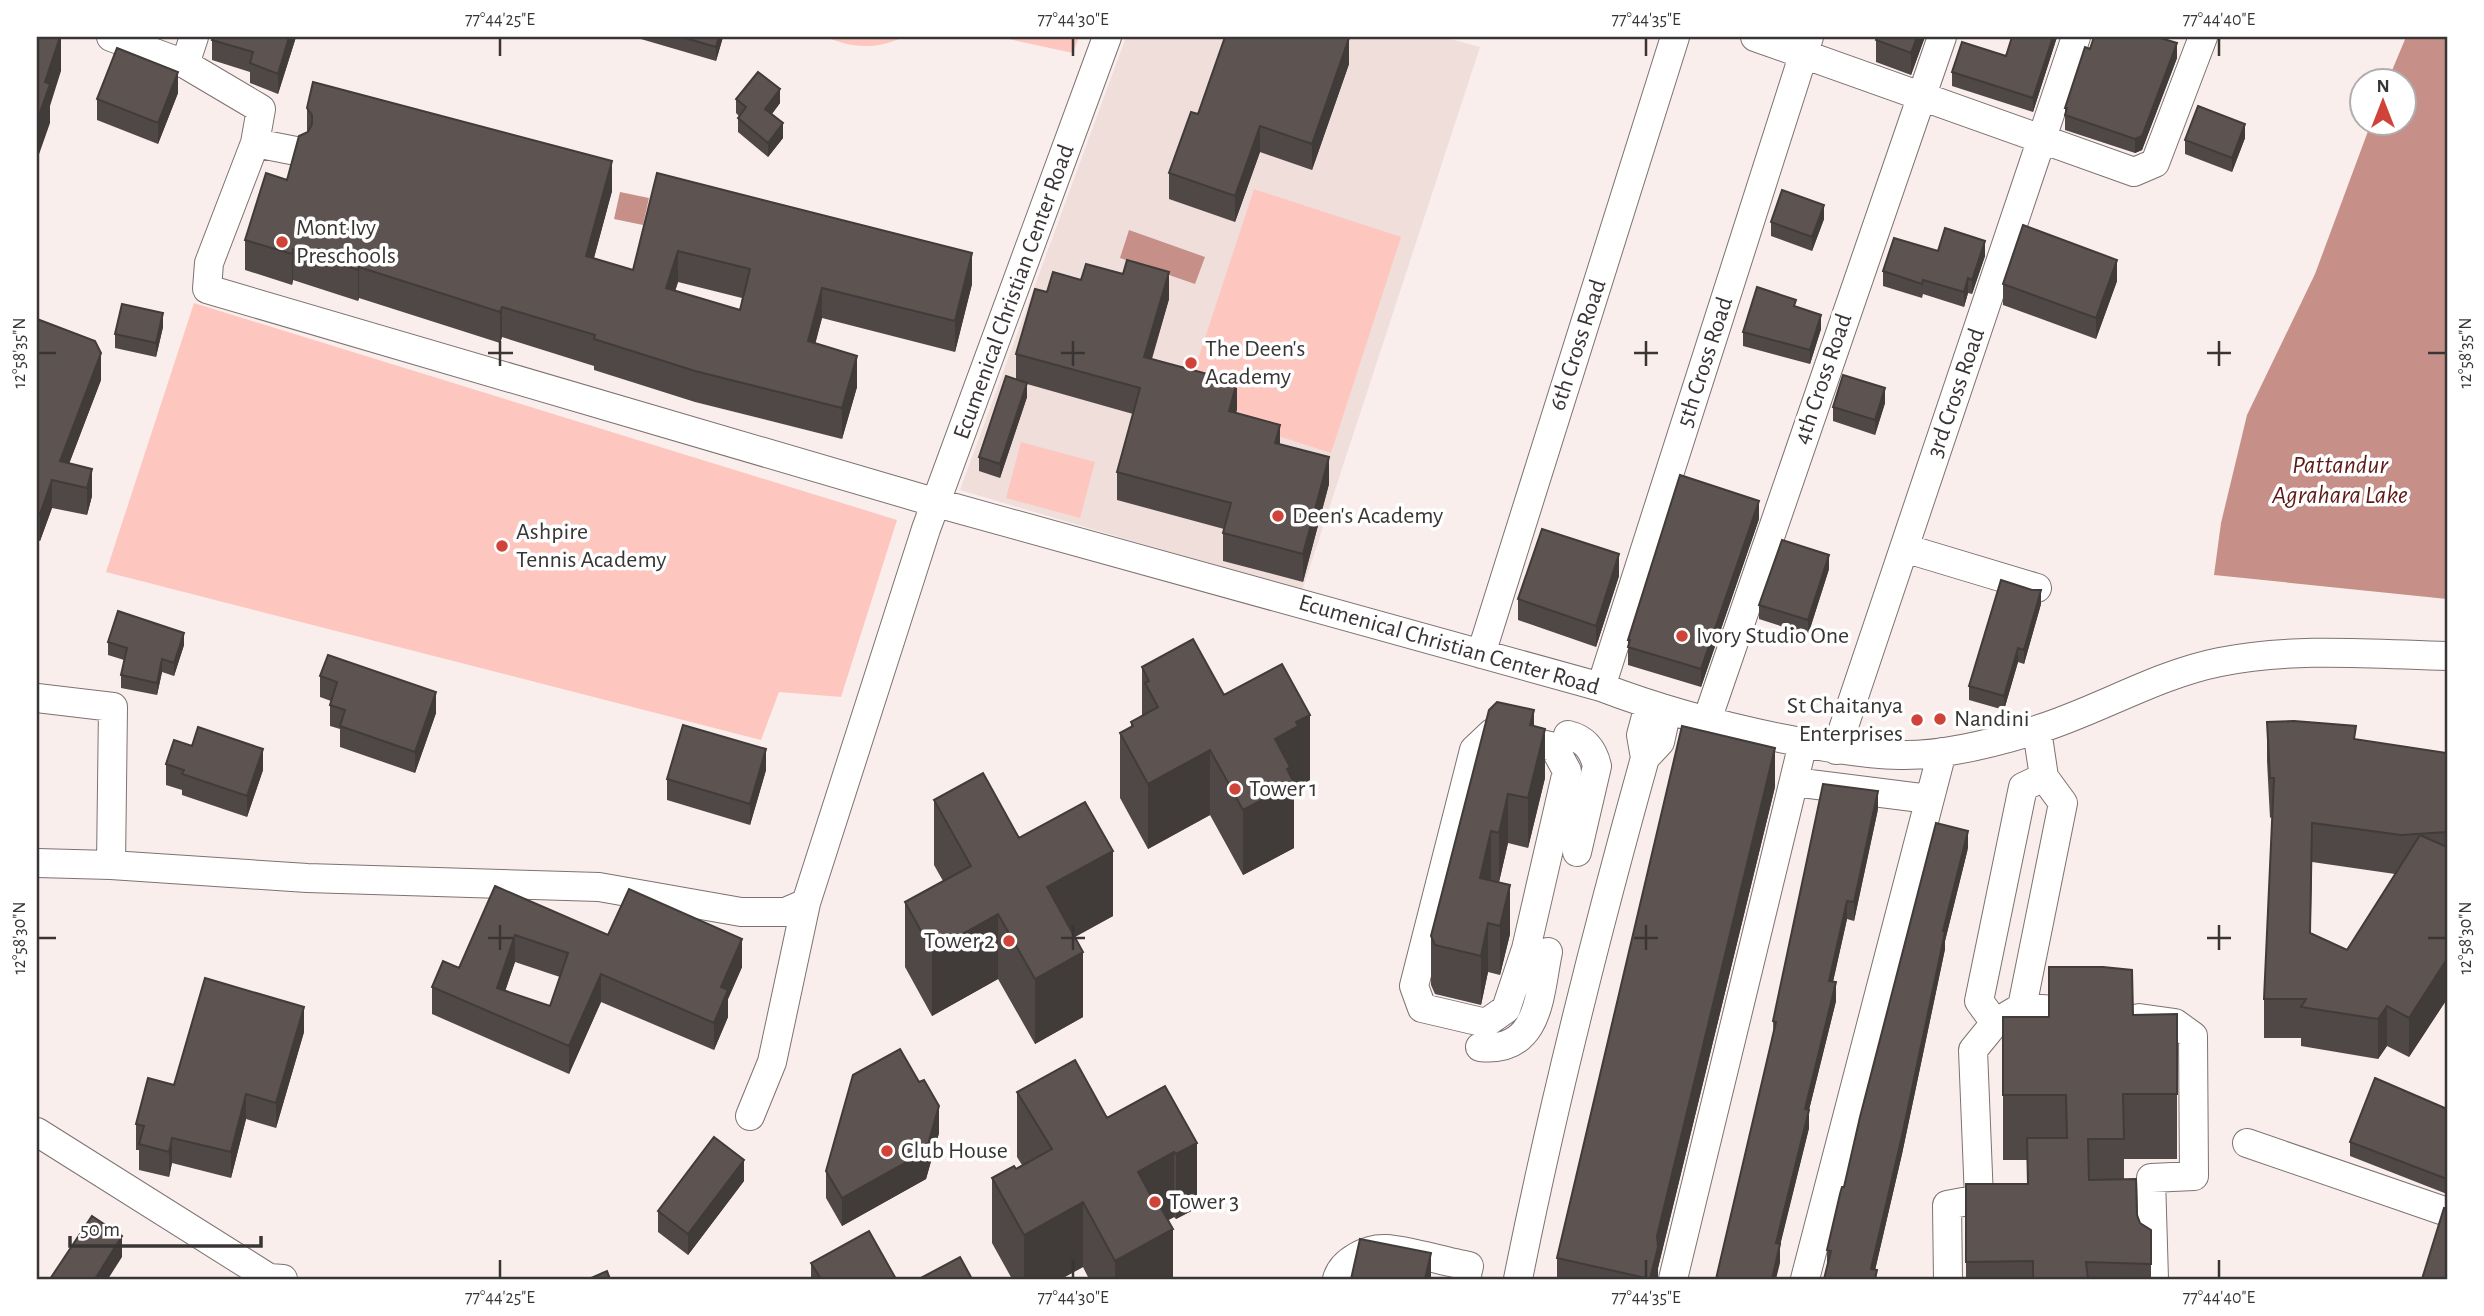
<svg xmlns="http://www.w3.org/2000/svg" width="2484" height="1316" viewBox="0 0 2484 1316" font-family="'Alegreya Sans',sans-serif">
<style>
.built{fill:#f0dedb}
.green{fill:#fdc7c0}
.water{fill:#c69088}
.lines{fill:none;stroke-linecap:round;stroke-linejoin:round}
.minor-casing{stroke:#7c7271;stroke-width:30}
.minor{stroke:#fff;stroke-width:28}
.wall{fill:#504847;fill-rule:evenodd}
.shaded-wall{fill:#413b39}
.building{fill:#5d5452;stroke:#413b39;stroke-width:2;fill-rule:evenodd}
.ticks{fill:none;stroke:#393534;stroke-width:2.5}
.poi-dot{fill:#d04339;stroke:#fff;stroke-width:2.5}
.labels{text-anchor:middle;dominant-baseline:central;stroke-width:7;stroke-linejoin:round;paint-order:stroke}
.poi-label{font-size:24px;fill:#393534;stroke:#fff;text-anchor:start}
.street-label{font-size:24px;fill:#393534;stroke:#fff}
.water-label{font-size:26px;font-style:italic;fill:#5d1b16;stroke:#fff}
.neatline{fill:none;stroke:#393534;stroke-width:2.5}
.ticks-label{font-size:18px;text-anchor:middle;fill:#393534}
</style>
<rect width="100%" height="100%" fill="#f9eeec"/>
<path class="built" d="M1126,37H1443L1480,47L1302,591L960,490Z"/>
<path class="green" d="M826,37H903C878,50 851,48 826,37Z
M999,37H1079L1073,53Z
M1254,189L1401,237L1331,453L1183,405Z
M194,303L897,520L841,697L779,692L761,740L106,572Z
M1021,442L1095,462L1080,518L1006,498Z"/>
<path class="water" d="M2406,37H2447V599L2214,575L2221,523L2247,415L2315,274L2371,123L2404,122V80H2388Z
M620,192L649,198L643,225L614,219Z
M1129,230L1205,257L1195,284L1120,258Z"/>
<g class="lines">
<defs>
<path id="minor" d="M111,37L185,64L261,109L255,143L209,263L207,289L937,503L1601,687C1661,710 1717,725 1780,738C1819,746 1859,754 1900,755C1943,756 1994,743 2036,730C2098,711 2155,675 2220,662C2294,647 2372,654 2447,656
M1755,37L2134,172L2155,163L2203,37
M185,64L194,37
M255,143L296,151
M1904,548L2037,588
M1481,654L1675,37
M1601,687L1809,37
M37,698L113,707L111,865
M1649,705L1641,735L1645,758L1660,742L1667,710
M1706,723L1942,37
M2037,730L2044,777
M1492,733L1554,747L1567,771L1526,949L1506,1009L1486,1023L1422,1008L1414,986L1474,750Z
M1568,735C1585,739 1593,749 1597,766L1577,852
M1836,750L2076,37
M1794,782L1929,799
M37,863L111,865L307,878L599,887L741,912H785L806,903L926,529L1107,37
M2139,1018L2175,1023L2193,1036L2194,1176L2151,1178L2154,1279
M1995,1023L1979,1001L2023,787L2044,777L2063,803L2022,1007
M1480,1047C1540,1053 1539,995 1548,952
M750,1116L772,1062L806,903
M37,1132L269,1278L283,1279
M2247,1143L2447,1212
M1337,1279C1342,1261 1367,1248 1386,1249C1408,1250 1445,1262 1469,1266L1466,1279
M1518,1279C1553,1104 1597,930 1645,758
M1673,1279L1803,743
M1805,1279L1942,752
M1948,1279L1947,1205L1979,1199L1973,1050L1995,1023L2022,1007L2085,1013"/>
</defs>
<use href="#minor" class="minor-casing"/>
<use href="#minor" class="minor"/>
</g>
<path class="wall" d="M296,37L278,94L250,83V72L212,60V40Z
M634,37H723L716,61Z
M2012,37H2057L2033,112L1952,86V72L2006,56Z
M1924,39L1911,75L1876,62V40Z
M2090,49L2177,58L2142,150L2135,153L2065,130V108Z
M1349,64L1312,170L1260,152L1235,222L1169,199V173L1198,114Z
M178,93L158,144L97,120V99Z
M736,99L780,103L772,114L783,138L768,157L738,132V118L739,116L736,113Z
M307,108L612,191L594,258L633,270L657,173L972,284L955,352L822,318L815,343L857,387L842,439L695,402L594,370V366L502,337L500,343L359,298L358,301L293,280L292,285L245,270V240L287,180L307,132ZM678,282L742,298L740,310L675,291Z
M2245,138L2232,172L2185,154V140Z
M1824,219L1812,251L1771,236V222Z
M1938,251L1985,256L1972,294L1968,293L1964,307L1923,294L1922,298L1883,286V271Z
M1081,280L1169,299L1152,359L1237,409L1236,413L1280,444L1329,484L1303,582L1223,561V533L1224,529L1117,500V472L1133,414L1027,384V397L1000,478L979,471V457L1016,380V354L1047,292Z
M2117,281L2096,339L2003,305V284Z
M1796,307L1821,329L1810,364L1743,346V332Z
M37,319L101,380L69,464L92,469V496L87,515L52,508L40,541L37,540Z
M163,327L156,357L115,348V334Z
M1885,403L1875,435L1833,421V407Z
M1759,519L1701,687L1628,665V640Z
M1829,569L1808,635L1759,619V605Z
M1619,576L1596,647L1518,620V599Z
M2041,604L2024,664L2018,662L2004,710L1969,700V686Z
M108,642L184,645L174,676L162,672L157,695L121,688V675L124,660L108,655Z
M1142,667L1224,695L1310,780L1298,786V791L1294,794V848L1243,875L1210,815L1148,849L1120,798V733L1131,728V722L1142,716Z
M320,676L436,713L415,773L340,747V729L330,726V705L331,701L320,697Z
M2267,722L2356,740L2447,753V999L2409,1057L2387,1046L2378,1059L2301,1046V1038H2264V999L2272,817L2270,818L2267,761ZM2312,862L2395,874L2347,950L2310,933Z
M1534,726L1545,778L1528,848L1508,843L1499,882L1510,934L1500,975L1488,972L1481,1005L1435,994L1431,985V936Z
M166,764L263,770L247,817L182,795V790L166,785Z
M766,770L750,825L667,800V779Z
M1775,787L1658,1268V1279H1557V1258Z
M934,800L1019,838L1113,916L1075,937L1083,1017L1035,1044L998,979L932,1016L905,967V902L943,881L934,865Z
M1878,809L1854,921L1847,919L1833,982L1836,1001L1809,1110V1128L1780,1244V1263L1773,1021Z
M1968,848L1945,941V949L1902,1154L1875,1270L1877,1279L1827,1268V1250Z
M495,886L608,935L742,967L728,999V1017L714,1050L601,1002L569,1074L432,1014V987L459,968ZM515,962L560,977L550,1006L505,991Z
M2177,1014V1159H2124V1179L2140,1223L2151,1230V1279H1966V1184H2027V1160H2003V1017H2049Z
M304,1032L276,1128L246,1119L231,1178L172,1163L169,1177L139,1170V1150H136V1124L174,1085Z
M1165,1086L1197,1208L1176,1219L1174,1217L1168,1220L1173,1279H1089L1083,1267L1061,1279H1012L992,1243V1178L1016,1169L1022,1165L1017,1157V1092L1107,1118Z
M2447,1109V1194L2350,1156V1142Z
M939,1133L926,1179L842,1226L826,1198V1171Z
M744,1181L688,1255L658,1232V1211Z
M811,1263L896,1279H811Z"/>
<path class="shaded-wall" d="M60,37H61V71L50,106V123L37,160V121L45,82Z
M289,37H296L278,94V74Z
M719,37H723L716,61V47Z
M1917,37H1925L1911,75V53Z
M2053,37H2057L2033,112V98Z
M1349,38V64L1312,170V144Z
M2177,43V58L2142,150L2135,153V139Z
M178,72V93L158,144V123Z
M780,89V103L765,123V109Z
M783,123V138L768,157V143Z
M2245,124V138L2232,172V158Z
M1260,126V152L1235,222V196Z
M612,161V191L586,287V256Z
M1824,205V219L1812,251V237Z
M1985,241V256L1972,294V280Z
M293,249V280L292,285V254Z
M678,251V282L666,319V288Z
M972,253V284L955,352V321Z
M2117,260V281L2096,339V318Z
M359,267V298L358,301V270Z
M1169,272V299L1144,384V357Z
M1968,278V293L1964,307V292Z
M822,288V318L808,372V341Z
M502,307V337L500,343V312Z
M163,313V327L156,357V343Z
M1821,315V329L1810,364V350Z
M101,353V380L62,482L60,461Z
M857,356V387L842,439V408Z
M1237,382V409L1229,438V411Z
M1027,383V397L1000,478V464Z
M1885,388V403L1875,435V420Z
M1280,425V452L1275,443Z
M1329,457V484L1303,582V554Z
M92,469V496L87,515V488Z
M52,480V508L40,541V514Z
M1759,501V519L1701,687V669Z
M1619,554V576L1596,647V626Z
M1829,555V569L1808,635V620Z
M2041,590V604L2024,664V650Z
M184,633V645L174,676V663Z
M2018,648V662L2004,710V696Z
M162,659V672L157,695V683Z
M436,692V713L415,773V752Z
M1534,710V760L1530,725Z
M1310,715V780L1298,786V791L1294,794V848L1243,875V810L1275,739L1296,722Z
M1545,729V778L1528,848V798Z
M1775,748V787L1658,1268V1279H1651L1657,1236Z
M263,749V770L247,817V796Z
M766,749V770L750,825V804Z
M1210,750V815L1148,849V784Z
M1878,791V809L1854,921V902Z
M1508,794V843L1499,882V833Z
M2312,823V862L2310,972V933Z
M1491,831V880L1480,878Z
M1968,831V848L1945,941V949L1902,1154L1873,1279L1871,1269L1943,931Z
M1113,851V916L1047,952V887Z
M1510,885V934L1500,975V926Z
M1847,901V919L1829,999V981Z
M998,914V979L932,1016V951Z
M1488,923V972L1481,1005V956Z
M515,935V962L497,1015V988Z
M742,939V967L728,999V1017L714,1050V1023L721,987Z
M1083,952V1017L1035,1044V979Z
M2447,959V999L2409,1057V1018Z
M601,974V1002L569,1074V1046Z
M1836,982V1001L1809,1110V1128L1776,1262V1243L1805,1109Z
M2387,1006V1046L2378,1059V1019Z
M304,1007V1032L276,1128V1103Z
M246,1094V1119L231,1178V1152Z
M939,1106V1133L926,1179L842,1226V1198Z
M172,1138V1163L169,1177V1152Z
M1197,1143V1208L1176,1219V1154Z
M1174,1152V1217L1138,1237V1172Z
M744,1160V1181L688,1255V1234Z
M1083,1202V1267L1061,1279H1024V1235Z
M1173,1229V1279H1115V1261Z
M122,1236V1257L108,1279H95Z
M1780,1244V1263L1776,1279H1772Z
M1431,1253V1279H1425Z"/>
<path class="building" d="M37,37H60L45,82L50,84L37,121Z
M213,37H289L278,74L250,63L253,52L212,40Z
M682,37H719L716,47Z
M1225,37H1344L1349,38L1312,144L1260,126L1235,196L1169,173L1191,112L1198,114Z
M1877,37H1917L1911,53L1876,40Z
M2012,37H2053L2033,98L1952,72L1962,42L2006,56Z
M2094,37H2157L2177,43L2142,136L2135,139L2065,115L2067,108H2065L2085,47L2090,49Z
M117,48L178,72L158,123L97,99Z
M758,72L780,89L765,109L783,123L768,143L738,118L746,107L736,99Z
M313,82L612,161L586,256L633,270L657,173L972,253L955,321L822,288L808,341L857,356L842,408L695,371L594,339L595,335L502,307L500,312L359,267L358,270L293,249L292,254L245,240L266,173L287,180L299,136L308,132L312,124V115L307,108ZM678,251L750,269L740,310L666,288Z
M2198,106L2245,124L2232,158L2185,140Z
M1782,190L1824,205L1812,237L1771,222Z
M2023,225L2117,260L2096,318L2003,284Z
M1945,228L1985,241L1972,280L1968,278L1964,292L1923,280L1922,284L1883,271L1894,238L1938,251Z
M1127,260L1169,272L1144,357L1237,382L1229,411L1280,425L1275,443L1329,457L1303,554L1223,533L1231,503L1117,472L1140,388L1016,354L1035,289L1047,292L1053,272L1081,280L1086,264L1123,274Z
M1757,287L1796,300L1794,306L1821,315L1810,350L1743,332Z
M122,304L163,313L156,343L115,334Z
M37,319L95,341L101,353L60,461L92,469L87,488L52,480L40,514L37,513Z
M1843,375L1885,388L1875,420L1833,407Z
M1006,376L1027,383L1000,464L979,457Z
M1680,475L1759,501L1701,669L1628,647L1630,640H1628Z
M1542,529L1619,554L1596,626L1518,599Z
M1782,540L1829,555L1808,620L1759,605Z
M2001,580L2032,590H2041L2024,650L2018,648L2004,696L1969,686Z
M118,611L184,633L174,663L162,659L157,683L121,675L127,648L108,642Z
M1193,639L1224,695L1282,664L1310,715L1296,722L1298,726L1275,739L1290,767L1287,769L1294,783L1243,810L1210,750L1148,784L1120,733L1133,726L1131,722L1158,707L1145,683L1149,681L1142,667Z
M328,655L436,692L415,752L340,726L345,710L330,705L337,682L320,676Z
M1497,702L1534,710L1530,725L1545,729L1528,798L1508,794L1499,833L1491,831L1480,878L1510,885L1500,926L1488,923L1481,956L1435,945L1431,936L1489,710Z
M2294,721L2356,726L2354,739L2447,753V832L2401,835L2312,823L2310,933L2347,950L2420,835L2447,847V959L2409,1018L2387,1006L2378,1019L2301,1007L2306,999H2264L2274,778H2270L2267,722Z
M683,725L766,749L750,804L667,779Z
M1682,726L1775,748L1657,1236L1658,1247L1650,1279L1557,1258Z
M198,727L263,749L247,796L182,774L184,770L166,764L174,740L192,746Z
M983,773L1019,838L1085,802L1113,851L1047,887L1083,952L1035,979L998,914L932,951L905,902L971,866L934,800Z
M1823,784L1878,791L1854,902L1847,901L1829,981L1836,982L1805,1109L1809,1110L1776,1243L1780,1244L1772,1279H1716L1776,1022L1773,1021Z
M1936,823L1968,831L1943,931L1945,932L1902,1136L1871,1269L1877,1270L1875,1279H1824L1831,1251L1827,1250L1840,1194L1842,1187H1844L1860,1117Z
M495,886L608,935L629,889L742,939L721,987L728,990L714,1023L601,974L569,1046L432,987L443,961L459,968ZM515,935L568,953L550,1006L497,988Z
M2049,967H2103L2132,970L2133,1015L2177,1014V1094H2123L2124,1139H2088L2089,1180L2136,1179L2137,1215L2140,1223L2151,1230V1264L2086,1262L2088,1279H2033V1261L1966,1262V1184H2028L2027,1138H2067L2066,1095H2003V1017H2049Z
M205,978L304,1007L276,1103L246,1094L231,1152L172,1138L169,1152L139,1144L144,1126L136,1124L148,1078L174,1085Z
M900,1049L919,1082L924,1080L939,1106L926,1151L842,1198L826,1171L853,1075Z
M1075,1060L1107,1118L1165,1086L1197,1143L1176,1154L1174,1152L1138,1172L1158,1209L1161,1208L1173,1229L1115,1261L1083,1202L1024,1235L992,1178L1014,1166L1016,1169L1052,1149L1017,1092Z
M2375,1078L2447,1109V1179L2350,1142Z
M714,1137L744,1160L688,1234L658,1211Z
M2444,1208L2447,1209V1279H2422Z
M92,1216L122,1236L95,1279H50Z
M869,1231L896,1279H821L811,1263Z
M1360,1239L1431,1253L1425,1279H1351Z
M960,1257L972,1279H919Z
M607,1271L610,1279H589Z"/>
<path class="ticks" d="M500,38V56M1073,38V56M1646,38V56M2219,38V56M500,341V366M1073,341V366M1646,341V366M2219,341V366M38,353H56M488,353H513M1061,353H1085M1634,353H1658M2207,353H2231M2428,353H2446M500,925V950M1073,925V950M1646,925V950M2219,925V950M38,938H56M488,938H513M1061,938H1085M1634,938H1658M2207,938H2231M2428,938H2446M500,1260V1278M1073,1260V1278M1646,1260V1278M2219,1260V1278"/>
<g class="poi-dot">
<circle cx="282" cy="242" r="7"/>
<circle cx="1191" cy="363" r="7"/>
<circle cx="1278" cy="516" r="7"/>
<circle cx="502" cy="546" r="7"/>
<circle cx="1682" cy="636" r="7"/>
<circle cx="1940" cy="719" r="7"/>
<circle cx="1917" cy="720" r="7"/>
<circle cx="1235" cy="789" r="7"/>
<circle cx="1009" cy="941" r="7"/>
<circle cx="887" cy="1151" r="7"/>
<circle cx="1155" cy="1202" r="7"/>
</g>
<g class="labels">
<g class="poi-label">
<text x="296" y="228">Mont Ivy<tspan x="296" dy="28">Preschools</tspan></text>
<text x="1205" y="349">The Deen's<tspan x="1205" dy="28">Academy</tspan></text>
<text x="1292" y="516">Deen's Academy</text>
<text x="516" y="532">Ashpire<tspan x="516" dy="28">Tennis Academy</tspan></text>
<text x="1696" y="636">Ivory Studio One</text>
<text x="1903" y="706" text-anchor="end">St Chaitanya<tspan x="1903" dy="28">Enterprises</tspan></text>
<text x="1954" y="719">Nandini</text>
<text x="1249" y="789">Tower 1</text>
<text x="995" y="941" text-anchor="end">Tower 2</text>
<text x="901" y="1151">Club House</text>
<text x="1169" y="1202">Tower 3</text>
</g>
<g class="street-label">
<text transform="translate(1014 292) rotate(-70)">Ecumenical Christian Center Road</text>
<text transform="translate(1578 345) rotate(-72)">6th Cross Road</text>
<text transform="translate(1705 362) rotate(-72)">5th Cross Road</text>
<text transform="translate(1823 379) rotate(-71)">4th Cross Road</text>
<text transform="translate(1956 393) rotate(-71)">3rd Cross Road</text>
<text transform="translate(1449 645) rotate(16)">Ecumenical Christian Center Road</text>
</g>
<g class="water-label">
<text x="2340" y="465">Pattandur<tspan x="2340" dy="30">Agrahara Lake</tspan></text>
</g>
</g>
<rect width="2484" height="1316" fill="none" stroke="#ffffff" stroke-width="77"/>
<g transform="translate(2383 102)"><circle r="33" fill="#ffffff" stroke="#b0aeae" stroke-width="2"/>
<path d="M0-5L12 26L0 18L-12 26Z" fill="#d04339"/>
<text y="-10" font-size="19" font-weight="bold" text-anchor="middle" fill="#393534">N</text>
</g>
<path d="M70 1236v10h191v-10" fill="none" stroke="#393534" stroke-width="3.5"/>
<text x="80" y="1236" font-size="21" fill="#393534" stroke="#ffffff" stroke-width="5" paint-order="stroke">50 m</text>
<rect x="38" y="38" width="2408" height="1240" class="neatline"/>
<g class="ticks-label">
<text x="500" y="25">77°44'25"E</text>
<text x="1073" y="25">77°44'30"E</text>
<text x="1646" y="25">77°44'35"E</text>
<text x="2219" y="25">77°44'40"E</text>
<text transform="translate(19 353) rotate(-90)" y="6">12°58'35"N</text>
<text transform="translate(2465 353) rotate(-90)" y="6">12°58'35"N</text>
<text transform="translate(19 938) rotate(-90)" y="6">12°58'30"N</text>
<text transform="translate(2465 938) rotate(-90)" y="6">12°58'30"N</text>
<text x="500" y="1303">77°44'25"E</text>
<text x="1073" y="1303">77°44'30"E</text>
<text x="1646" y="1303">77°44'35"E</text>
<text x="2219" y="1303">77°44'40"E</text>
</g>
</svg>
